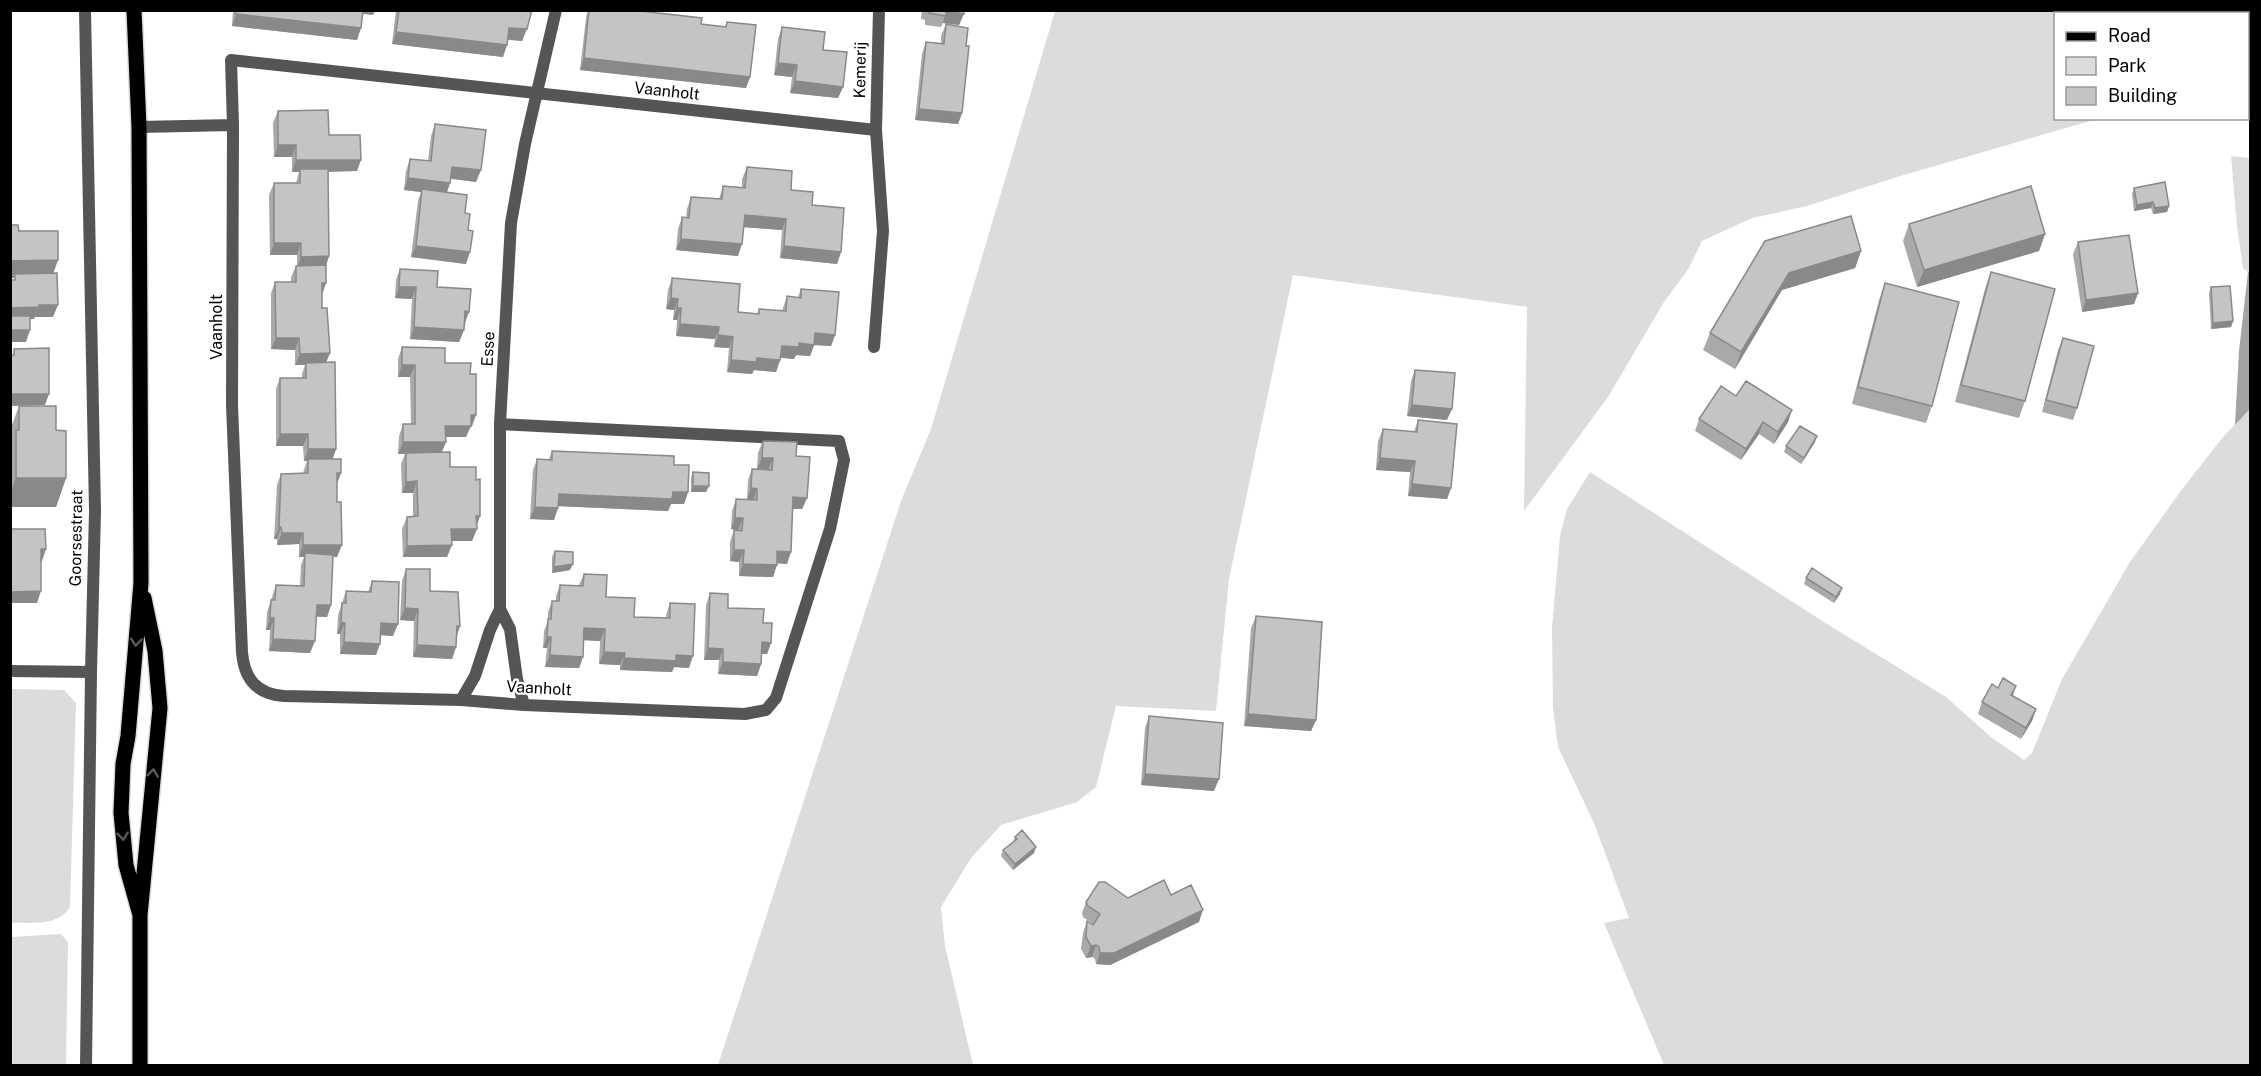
<svg xmlns="http://www.w3.org/2000/svg" width="2261" height="1076" viewBox="0 0 2261 1076" font-family="'Public Sans',sans-serif">
<style>
.green{fill:#dcdcdc}
.water{fill:#a3a3a3}
.lines{fill:none;stroke-linecap:round;stroke-linejoin:round}
.primary-casing{stroke:#dbdbdb;stroke-width:18}
.minor{stroke:#555;stroke-width:12}
.primary{stroke:#000;stroke-width:15}
.wall{fill:#a9a9a9}
.shaded-wall{fill:#898989}
.building{fill:#c4c4c4;stroke:#898989;stroke-width:1.5}
.oneway{stroke:#595959}
.labels{text-anchor:middle;dominant-baseline:central;stroke-width:4.5;stroke-linejoin:round;paint-order:stroke}
.street-label{font-size:16px;fill:#000;stroke:#fff}
</style>
<rect width="100%" height="100%" fill="#fff"/>
<path class="green" d="M1055,11V10L2200,11V14H2056V118L2097,119L1897,177L1807,206L1752,218L1702,241L1689,268L1664,302L1608,397L1524,511L1527,307L1293,275L1229,579L1216,711L1116,706L1096,787L1077,802L1001,825L971,858L941,907L945,946L973,1065H718L901,501L931,429Z
M2231,156L2250,158V274L2243,268L2237,227Z
M2250,409V1065H1664L1604,923L1629,918L1594,823L1558,747L1553,708L1552,627L1560,536L1567,509L1590,472L1827,624L1946,697L1991,737L2024,760L2032,753L2062,679L2130,562L2183,488L2223,437Z
M11,689L64,690L76,703L70,907C58,927 31,922 11,923Z
M61,934L68,942L66,1065H11V937Z"/>
<path class="water" d="M2248,272L2250,274V409L2235,425L2239,351Z"/>
<g class="lines">
<defs>
<path id="primary" d="M134,10L139,127L141,583L128,736L123,764L121,813L126,865L140,915
M140,1066V915L160,708L155,651L144,598"/>
</defs>
<use href="#primary" class="primary-casing"/>
<path class="minor" d="M85,10L95,511L91,672L86,1066
M139,127L233,125
M876,130L879,10
M500,424L839,441L844,460L830,529L776,698L766,710L745,714L524,705L461,700L284,696C256,694 244,678 242,652L232,405L233,125L231,60L876,130L883,231L874,347
M500,609L510,629L517,679L524,705
M10,671L91,672
M461,700L475,676L490,630L500,609V424L511,223L525,144L556,10"/>
<use href="#primary" class="primary"/>
</g>
<path class="wall" d="M233,10H375L373,15L363,14L357,40L232,26Z
M396,10H532L522,41L508,40L503,57L392,44Z
M588,10H631L701,24L725,27L727,22L750,77L746,88L580,70L586,18Z
M922,10H964L959,25L943,23L941,27L925,25V20L921,19Z
M946,24L966,46L962,113L958,124L915,120L922,54L926,42L941,43V36Z
M782,27L823,50L843,87L838,98L790,93L792,77L774,75L778,39Z
M278,111L329,135L357,171L328,172L329,256L326,266L322,295V308L330,353L326,362L336,449L332,459L337,484V557H333L331,605L327,617H316L310,653L269,651L270,630H266L267,612L276,585L300,586L301,565L304,557H299V544L277,545V539H274L277,485L281,474L303,473L307,461H304L303,446H276V389L280,378H302V374L305,365H295V350L271,349V293L275,282H291V277L296,266H297V255H270L269,195L274,183H296L299,172H292V157H274L273,123Z
M435,124L476,182L451,179L447,192L465,213L468,230L466,264L411,257L418,201L421,192L404,190L406,171L410,159L428,161L431,136Z
M747,167L791,190L812,205L841,252L837,264L780,258L782,230L744,227L738,256L676,250L678,229L682,217L686,218L687,209L691,197L719,199L723,186L742,187V179Z
M2134,188L2169,206L2167,212L2153,214L2151,208L2134,211L2132,194Z
M1909,224L2045,234L2039,251L1917,287L1903,241Z
M1765,241L1861,251L1855,268L1782,290L1735,369L1703,350L1710,333Z
M2078,242L2138,293L2134,304L2082,312L2073,254Z
M400,269L437,287L465,323H464V330L459,342L410,339L412,299L395,298L396,280Z
M1991,272L2025,401L2019,418L1955,402L1985,289Z
M672,278L738,312L757,314L759,309L782,311L787,296L798,297L801,289L835,335L831,346L814,345L810,356L796,355L794,359L781,358L776,372L754,370L752,374L727,372L729,348L714,347L715,339L676,336L677,320H673L674,310L666,309L668,290Z
M1885,283L1932,406L1926,423L1852,404L1879,300Z
M2211,287L2233,321L2231,327L2211,329L2209,293Z
M2063,338L2077,408L2073,420L2042,412L2058,350Z
M402,347L445,363L470,374L476,415L472,427H470L466,437H446V442L442,452L450,467L477,527L472,541H452L447,557H403L402,529L407,517H413V493H402L401,464L405,454H398L399,436L403,424H411L410,377H398V359Z
M1415,370L1447,420L1407,416L1411,381Z
M1736,396L1788,422L1774,444L1759,434L1741,460L1695,431L1699,419Z
M19,406L56,430L66,478L56,507H10V430Z
M1418,420L1451,488L1447,499L1408,496L1410,472L1376,470L1378,441L1383,429L1414,432Z
M763,441L796,456L807,498L802,509H793L787,564L777,563L773,577L739,576V562L730,561V542L734,530H738L731,529L732,511L736,499L747,500L748,480L752,469H757L758,453Z
M1815,442L1801,464L1784,452L1786,446Z
M552,451L674,465L688,492L684,504H671L668,511L558,506L554,520L530,519L533,470L537,459H549Z
M693,472L709,486L706,492H691V478Z
M555,551L570,570L552,573V557Z
M406,569L430,591L460,626L456,637V647L452,659L413,657L414,621L400,620L402,581Z
M584,574L606,597L634,617L666,618V615L670,603L689,668L674,667L672,672L620,670V665L599,664L600,641L583,640V657L579,668L545,667L547,648H543L544,631L548,620V612L552,601H556V596L560,585H579Z
M1806,578L1840,594L1834,603L1804,584Z
M372,581L393,636L381,635L376,655L340,654V634H337L338,615L346,591L368,592Z
M710,593L728,608L763,623L771,643L767,654H762L761,664L757,676L718,674L719,660H704L706,605Z
M1256,616L1316,720L1311,731L1244,726L1251,628Z
M2016,686L2013,696L2036,709L2032,721L2021,739L1978,714L1982,702L1998,688Z
M1149,716L1214,791L1141,785L1145,728Z
M1015,837L1034,853L1013,870L1001,856L1003,850L1013,842Z
M1171,895L1199,922L1110,965L1096,964L1095,959L1092,957L1086,958L1081,949L1083,933L1087,921L1093,924L1083,917L1082,913L1086,902Z"/>
<path class="shaded-wall" d="M361,10H375L373,15L360,13Z
M946,11L964,14L959,25L943,23Z
M236,14L361,28L357,40L232,26Z
M509,28L527,29L522,41L505,39Z
M396,32L507,45L503,57L392,44Z
M584,58L750,77L746,88L580,70Z
M778,63L797,65L792,77L774,75Z
M795,81L843,87L838,98L790,93Z
M919,109L962,113L958,124L915,120Z
M278,145H296L292,157H274Z
M296,160H361L357,171L300,172V169L299,172H292Z
M452,167L481,170L476,182L448,178Z
M408,178L450,183L446,195L422,189L421,192L404,190Z
M2153,202L2151,208L2134,211L2137,205Z
M2169,206L2167,212L2153,214L2155,208Z
M745,215L786,219L782,230L741,227Z
M2045,234L2039,251L1917,287L1924,270Z
M681,239L742,244L738,256L676,250Z
M274,243H301L297,255H270Z
M416,246L470,252L466,264L411,257Z
M784,246L841,252L837,264L780,258Z
M1861,251L1855,268L1782,290L1735,369L1741,352L1789,273Z
M329,256L325,268H297L301,257Z
M58,260L52,277L15,274L14,278H10V261Z
M322,283H326L322,295Z
M399,287H416L412,299L395,298Z
M2138,293L2134,304L2082,312L2086,300Z
M671,298L678,299L674,310L666,309Z
M39,305H58L53,317H35L34,319L10,320V308Z
M677,308H681L677,320H673Z
M465,311L469,312L465,323H460Z
M2233,321L2231,327L2211,329L2213,323Z
M680,324L719,327L715,339L676,336Z
M414,327L464,330L459,342L410,339Z
M10,330H30L26,342H10Z
M815,333L835,335L831,346L814,345L810,356L796,355L794,359L777,357L782,346L799,343Z
M718,335L733,337L729,348L714,347Z
M276,338H299L295,350L271,349Z
M330,353L325,365L306,363L305,365H295L300,354Z
M757,358L780,360L776,372L754,370L752,374L727,372L731,360Z
M402,365H415L410,377H398Z
M10,394H49L45,405L10,406Z
M1412,405L1452,409L1447,420L1407,416Z
M1792,410L1788,422L1774,444L1778,432Z
M471,415H476L466,437H441L445,426Z
M1763,422L1759,434L1741,460L1746,449Z
M280,434H308L303,446H276Z
M1817,436L1815,442L1801,464L1804,458Z
M403,442H446L441,453L398,454Z
M308,449H336L332,461H304Z
M762,458H773L768,470L757,469Z
M1380,458L1415,461L1410,472L1376,470Z
M337,473H341L337,484Z
M16,478H66L56,507H10V493Z
M417,481L413,493H402L406,482Z
M1412,484L1451,488L1447,499L1408,496Z
M693,486H709L706,492H691Z
M751,488L757,489L753,500H747Z
M673,492H688L684,504H671L668,511L555,506L559,494Z
M793,497L807,498L802,509H789Z
M535,507L558,508L554,520L530,519Z
M476,516H480L476,528Z
M735,518H743L738,530L731,529Z
M279,527H281L277,539H274Z
M451,529H477L472,541H447Z
M282,533H303L299,544L277,545Z
M303,545H342L337,557H305V553L304,557H299Z
M452,545L447,557H403L407,546Z
M41,549H46L42,561H37Z
M734,550H744L739,562L730,561Z
M777,551L791,552L787,564L773,563Z
M573,564L570,570L552,573L554,567Z
M743,564L777,565L773,577L739,576Z
M1842,588L1840,594L1834,603L1836,597Z
M41,591L37,603H10V592Z
M317,605H331L327,617L312,616Z
M405,608L418,609L414,621L400,620Z
M270,618H274L270,630H266Z
M341,622L345,623L340,634H337Z
M381,623L398,624L393,636L377,635Z
M457,626H460L456,638Z
M584,628L605,629L600,641L580,640Z
M547,637H551L547,648H543Z
M273,639L315,641L310,653L269,651Z
M344,642L380,644L376,655L340,654Z
M762,642L771,643L767,654H758Z
M417,645L456,647L452,659L413,657Z
M708,648L723,649L719,660H704Z
M604,652L625,653L620,665L599,664Z
M550,655L583,657L579,668L545,667Z
M676,655L693,656L689,668L674,667L672,672L620,670L624,658Z
M723,662L761,664L757,676L718,674Z
M2036,709L2032,721L2021,739L2026,728Z
M1248,714L1316,720L1311,731L1244,726Z
M1145,774L1219,779L1214,791L1141,785Z
M1036,847L1034,853L1013,870L1015,864Z
M1203,910L1199,922L1110,965L1096,964L1100,953Z
M1096,945L1092,957L1086,958L1091,946Z"/>
<path class="building" d="M236,10H363L361,28L236,14Z
M399,10H532L527,29L509,28L507,45L396,32Z
M589,10H631L702,18L701,24L726,27L727,22L756,25L750,77L584,58Z
M929,10H964V14L946,11V16L929,13Z
M946,24L968,28L966,46H969L962,113L919,109L926,42L944,44Z
M782,27L825,32L823,50L847,52L843,87L795,81L797,65L778,63Z
M328,110L329,135H360L361,160H296V145H278V111Z
M435,124L486,130L481,170L452,167L450,183L408,178L410,159L431,161Z
M747,167L792,171L791,190L813,192L812,205L844,208L841,252L784,246L786,219L766,217L745,215L742,244L681,239L682,217L689,218L691,197L722,199L723,186L745,188Z
M300,169H328L329,256L301,257V243H274V183H300Z
M2165,182L2169,206L2155,208L2153,202L2137,205L2134,188Z
M2031,186L2045,234L1924,270L1909,224Z
M422,189L467,195L465,213L470,214L468,230L473,231L470,252L416,246Z
M1851,216L1861,251L1789,273L1741,352L1710,333L1765,241Z
M10,225H18L19,231H58V260L10,261Z
M2129,235L2138,293L2086,300L2078,242Z
M326,265V283H322V308H327L330,353L300,354L299,338H276L275,282H296V266Z
M400,269L438,271L437,287L471,289L469,312L465,311L464,330L414,327L416,287H399Z
M1991,272L2055,289L2025,401L1961,385Z
M57,273L58,305H39V307L10,308V280H15V274Z
M672,278L740,284L738,312L759,314V309L786,311L787,296L801,298V289L839,292L835,335L815,333L814,345L799,343V347L782,346L780,360L757,358L756,362L731,360L733,337L718,335L719,327L680,324L681,308H677L678,299L671,298Z
M1885,283L1959,302L1932,406L1858,387Z
M2230,286L2233,321L2213,323L2211,287Z
M10,316H30V330H10Z
M2063,338L2094,346L2077,408L2046,400Z
M402,347L445,348V363H471L470,374H476V415H471V426H445L446,442H403V424H415V365H402Z
M49,348V394H10V355H14V349Z
M335,362L336,449H308V434H280V378H306V363Z
M1415,370L1455,373L1452,409L1412,405Z
M1746,381L1792,410L1778,432L1763,422L1746,449L1699,419L1721,386L1736,396Z
M19,406H56V430L66,431V478H16V430H19Z
M1418,420L1457,424L1451,488L1412,484L1415,461L1380,458L1383,429L1417,432Z
M1800,426L1817,436L1804,458L1786,446Z
M763,441L797,442L796,456L810,457L807,498L793,497L791,552L777,551V565L743,564L744,550H734V530L742,531L743,518H735L736,499L757,500V489L751,488L752,469L772,470L773,458H762Z
M552,451L674,456V465H689L688,492H673L672,499L559,494L558,508L535,507L537,459L552,460Z
M450,452V467H476V480L480,479V516H476L477,529H451L452,545L407,546V517L418,516L417,481L406,482V453Z
M308,459H341V473H337V502H341L342,545H303V533H282L281,527H279L281,474L308,473Z
M693,472L709,473V486H693Z
M10,529H45L46,549H41V591L10,592Z
M555,551L573,552V564L554,567Z
M305,553L333,555L331,605H317L315,641L273,639L274,618H270L271,600H275L276,585L304,586Z
M1812,568L1842,588L1836,597L1806,578Z
M406,569H430V591L458,592L460,626H457L456,647L417,645L418,609L405,608Z
M584,574L607,575L606,597L635,598L634,617L670,618V603L695,604L693,656L676,655V661L624,658L625,653L604,652L605,629L584,628L583,657L550,655L551,637H547L548,619H551L552,601H559L560,585L583,586Z
M372,581L399,582L398,624L381,623L380,644L344,642L345,623L341,622L342,603H346V591L371,592Z
M710,593L728,594V608L764,609L763,623H772L771,643L762,642L761,664L723,662V649L708,648Z
M1256,616L1322,622L1316,720L1248,714Z
M2003,678L2016,686L2011,695L2036,709L2026,728L1982,702L1992,684L1998,688Z
M1149,716L1223,723L1219,779L1145,774Z
M1022,830L1036,847L1015,864L1003,850L1017,839L1015,837Z
M1164,880L1171,895L1191,885L1203,910L1114,953H1100L1099,947L1096,945L1091,946L1086,937L1087,921L1093,925L1100,914L1088,906L1086,902L1099,882H1105L1128,898Z"/>
<defs><path id="oneway-chevron" d="M-2-3.5L2.5 0L-2 3.5" fill="none" stroke-width="1.6" stroke-linecap="round" stroke-linejoin="round" transform="scale(1.5)"/></defs>
<g class="oneway">
<use href="#oneway-chevron" transform="translate(136 642) rotate(95)"/>
<use href="#oneway-chevron" transform="translate(153 773) rotate(-83)"/>
<use href="#oneway-chevron" transform="translate(123 836) rotate(84)"/>
</g>
<g class="labels">
<g class="street-label">
<text transform="translate(860 70) rotate(-89)">Kemerij</text>
<text transform="translate(667 91) rotate(6)">Vaanholt</text>
<text transform="translate(216 327) rotate(-90)">Vaanholt</text>
<text transform="translate(488 349) rotate(-87)">Esse</text>
<text transform="translate(76 538) rotate(-89)">Goorsestraat</text>
<text transform="translate(539 688) rotate(3)">Vaanholt</text>
</g>
</g>
<rect width="2261" height="1076" fill="none" stroke="#000000" stroke-width="24"/>
<rect x="2054" y="12" width="195" height="108" fill="#ffffff" stroke="#999999" stroke-width="1.5"/>
<rect x="2066" y="32" width="30" height="9" fill="#000000" stroke="#999999" stroke-width="1.5"/>
<text x="2108" y="42" font-size="18" fill="#000000">Road</text>
<rect x="2066" y="57" width="30" height="18" fill="#dcdcdc" stroke="#999999" stroke-width="1.5"/>
<text x="2108" y="72" font-size="18" fill="#000000">Park</text>
<rect x="2066" y="87" width="30" height="18" fill="#c4c4c4" stroke="#999999" stroke-width="1.5"/>
<text x="2108" y="102" font-size="18" fill="#000000">Building</text>
</svg>
